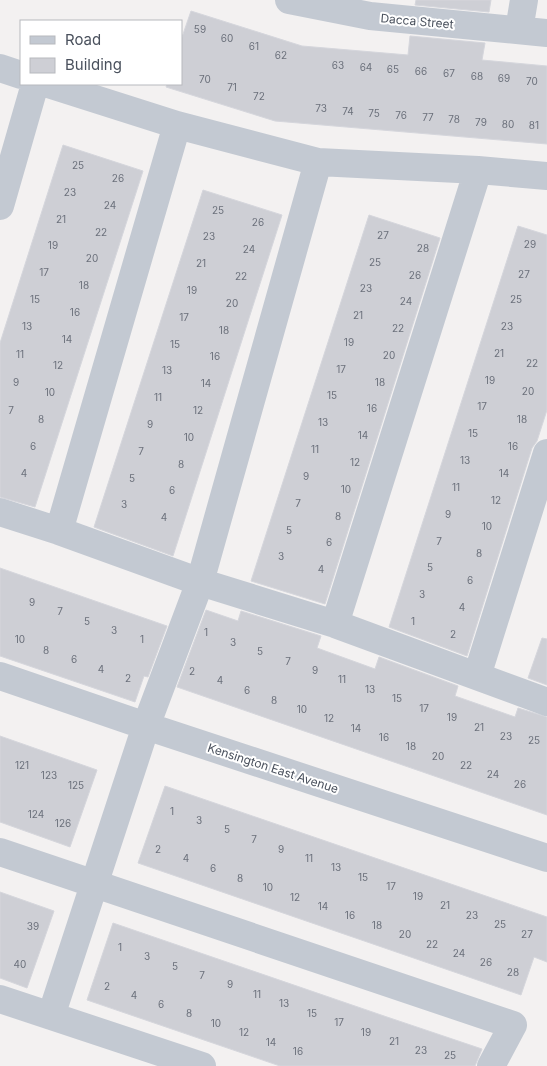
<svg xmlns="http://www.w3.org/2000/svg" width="547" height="1066" viewBox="0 0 547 1066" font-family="Inter,sans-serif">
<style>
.building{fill:#cecfd5;stroke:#d5d6dc}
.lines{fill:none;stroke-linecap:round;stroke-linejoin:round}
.minor{stroke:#c3c9d2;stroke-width:28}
.labels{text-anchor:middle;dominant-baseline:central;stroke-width:4;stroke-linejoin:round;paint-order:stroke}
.number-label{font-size:10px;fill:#6b707b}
.street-label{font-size:12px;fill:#4a515d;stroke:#fff}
</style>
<rect width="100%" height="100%" fill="#f3f1f1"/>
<path class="building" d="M416,0H491L489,12L415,5Z
M191,11L302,46L408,55L410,36L485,43L482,60L547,66V144L275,121L166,87L167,84H181V40Z
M63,145L143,171L35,507L0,497V343Z
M203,190L282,215L173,556L94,527Z
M369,215L440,238L325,604L251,581Z
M518,226L547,235V410L537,441L532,448L467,656L389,627Z
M0,568L167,626L148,677L144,676L135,702L0,656Z
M206,610L238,621L241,611L321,636L317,648L375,669L379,657L458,686L455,696L515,717L518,708L547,717V815L177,687Z
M542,638L547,639V685L528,678Z
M0,736L97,770L70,847L0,822Z
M165,786L547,917V962L534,957L521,995L138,863Z
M0,892L54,911L27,988L0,978Z
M113,923L387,1017L482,1049L475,1066H280L87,1000Z"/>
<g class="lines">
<path class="minor" d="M289,0L370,16L547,33
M519,30L524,0
M0,68L21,75
M48,84L177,125L318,162L478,170L547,176
M0,206L35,84
M0,512L59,531L200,582L335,624L547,702
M59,531L177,125
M335,624L478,170
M0,676L146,726L547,858
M477,676L547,453
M0,852L513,1025L491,1066
M0,999L202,1066
M51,1016L146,726L200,582L318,162"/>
</g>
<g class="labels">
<g class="number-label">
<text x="200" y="29">59</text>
<text x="227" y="38">60</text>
<text x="254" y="46">61</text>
<text x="281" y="55">62</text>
<text x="338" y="65">63</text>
<text x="366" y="67">64</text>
<text x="393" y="69">65</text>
<text x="421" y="71">66</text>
<text x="449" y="73">67</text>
<text x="477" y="76">68</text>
<text x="504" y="78">69</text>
<text x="205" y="79">70</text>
<text x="532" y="81">70</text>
<text x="232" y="87">71</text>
<text x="259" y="96">72</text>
<text x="321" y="108">73</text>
<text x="348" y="111">74</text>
<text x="374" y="113">75</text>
<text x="401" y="115">76</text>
<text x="428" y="117">77</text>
<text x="454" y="119">78</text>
<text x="481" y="122">79</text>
<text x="508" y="124">80</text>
<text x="534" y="125">81</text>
<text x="78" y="165">25</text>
<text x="118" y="178">26</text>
<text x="70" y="192">23</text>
<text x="110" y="205">24</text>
<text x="218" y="210">25</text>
<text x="61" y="219">21</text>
<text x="258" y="222">26</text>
<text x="101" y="232">22</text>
<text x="383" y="235">27</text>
<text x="209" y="236">23</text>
<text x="530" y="244">29</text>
<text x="53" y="245">19</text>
<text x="423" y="248">28</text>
<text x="249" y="249">24</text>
<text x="92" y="258">20</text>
<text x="375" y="262">25</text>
<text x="201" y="263">21</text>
<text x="44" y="272">17</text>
<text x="524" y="274">27</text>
<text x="415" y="275">26</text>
<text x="241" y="276">22</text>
<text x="84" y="285">18</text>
<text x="366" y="288">23</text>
<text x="192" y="290">19</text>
<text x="35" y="299">15</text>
<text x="516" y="299">25</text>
<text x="406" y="301">24</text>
<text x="232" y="303">20</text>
<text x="75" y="312">16</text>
<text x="358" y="315">21</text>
<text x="184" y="317">17</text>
<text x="27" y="326">13</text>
<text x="507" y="326">23</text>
<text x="398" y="328">22</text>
<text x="224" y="330">18</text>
<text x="67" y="339">14</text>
<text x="349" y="342">19</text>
<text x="175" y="344">15</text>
<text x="499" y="353">21</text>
<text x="20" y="354">11</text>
<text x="389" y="355">20</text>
<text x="215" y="356">16</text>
<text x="532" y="363">22</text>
<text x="58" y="365">12</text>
<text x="341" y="369">17</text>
<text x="167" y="370">13</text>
<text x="490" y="380">19</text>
<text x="16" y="382">9</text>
<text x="380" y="382">18</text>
<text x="206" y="383">14</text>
<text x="528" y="391">20</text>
<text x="50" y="392">10</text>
<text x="332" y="395">15</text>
<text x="158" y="397">11</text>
<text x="482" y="406">17</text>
<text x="372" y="408">16</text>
<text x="11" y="410">7</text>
<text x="198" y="410">12</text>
<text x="41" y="419">8</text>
<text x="522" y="419">18</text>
<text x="323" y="422">13</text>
<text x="150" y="424">9</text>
<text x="473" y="433">15</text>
<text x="363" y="435">14</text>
<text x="189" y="437">10</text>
<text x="33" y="446">6</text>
<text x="513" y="446">16</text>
<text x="315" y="449">11</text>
<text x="141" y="451">7</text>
<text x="465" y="460">13</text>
<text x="355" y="462">12</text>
<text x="181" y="464">8</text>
<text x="24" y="473">4</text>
<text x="504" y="473">14</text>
<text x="306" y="476">9</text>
<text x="132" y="478">5</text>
<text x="456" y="487">11</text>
<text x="346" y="489">10</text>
<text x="172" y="490">6</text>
<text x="496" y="500">12</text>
<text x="298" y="503">7</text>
<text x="124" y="504">3</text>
<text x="448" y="514">9</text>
<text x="338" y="516">8</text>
<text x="164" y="517">4</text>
<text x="487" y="526">10</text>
<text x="289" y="530">5</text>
<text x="439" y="541">7</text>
<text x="329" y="542">6</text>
<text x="479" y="553">8</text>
<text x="281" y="556">3</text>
<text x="430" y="567">5</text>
<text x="321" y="569">4</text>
<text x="470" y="580">6</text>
<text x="422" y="594">3</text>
<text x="32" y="602">9</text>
<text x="462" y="607">4</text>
<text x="60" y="611">7</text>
<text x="87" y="621">5</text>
<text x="413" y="621">1</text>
<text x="114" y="630">3</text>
<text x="206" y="632">1</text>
<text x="453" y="634">2</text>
<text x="20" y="639">10</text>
<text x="142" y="639">1</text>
<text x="233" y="642">3</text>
<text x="46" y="650">8</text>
<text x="260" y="651">5</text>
<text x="74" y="659">6</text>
<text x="288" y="661">7</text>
<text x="101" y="669">4</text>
<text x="315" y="670">9</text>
<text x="192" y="671">2</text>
<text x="128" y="678">2</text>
<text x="342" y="679">11</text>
<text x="220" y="680">4</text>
<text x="370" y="689">13</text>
<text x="247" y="690">6</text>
<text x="397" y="698">15</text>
<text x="274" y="700">8</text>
<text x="424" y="708">17</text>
<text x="302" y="709">10</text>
<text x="452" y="717">19</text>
<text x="329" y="718">12</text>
<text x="479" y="727">21</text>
<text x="356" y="728">14</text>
<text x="506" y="736">23</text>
<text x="384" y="737">16</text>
<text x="534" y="740">25</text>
<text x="411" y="746">18</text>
<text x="438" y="756">20</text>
<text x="22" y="765">121</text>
<text x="466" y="765">22</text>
<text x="493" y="774">24</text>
<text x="49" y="775">123</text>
<text x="520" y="784">26</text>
<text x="76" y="785">125</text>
<text x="172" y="811">1</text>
<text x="36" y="814">124</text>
<text x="199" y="820">3</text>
<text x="63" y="823">126</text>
<text x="227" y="829">5</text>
<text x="254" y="839">7</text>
<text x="158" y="849">2</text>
<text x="281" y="849">9</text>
<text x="186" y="858">4</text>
<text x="309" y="858">11</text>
<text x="336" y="867">13</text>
<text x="213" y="868">6</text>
<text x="363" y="877">15</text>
<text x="240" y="878">8</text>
<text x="391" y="886">17</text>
<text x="268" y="887">10</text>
<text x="418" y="896">19</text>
<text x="295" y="897">12</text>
<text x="445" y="905">21</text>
<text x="323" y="906">14</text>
<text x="350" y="915">16</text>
<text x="472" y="915">23</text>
<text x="500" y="924">25</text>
<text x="377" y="925">18</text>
<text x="33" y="926">39</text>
<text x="405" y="934">20</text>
<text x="527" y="934">27</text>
<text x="432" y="944">22</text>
<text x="120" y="947">1</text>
<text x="459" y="953">24</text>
<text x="147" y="956">3</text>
<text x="486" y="962">26</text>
<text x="20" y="964">40</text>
<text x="175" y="966">5</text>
<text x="513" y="972">28</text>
<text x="202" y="975">7</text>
<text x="230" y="984">9</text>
<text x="107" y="986">2</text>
<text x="257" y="994">11</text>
<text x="134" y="995">4</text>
<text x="284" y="1003">13</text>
<text x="161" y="1004">6</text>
<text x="189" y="1013">8</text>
<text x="312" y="1013">15</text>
<text x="339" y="1022">17</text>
<text x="216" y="1023">10</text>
<text x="244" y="1032">12</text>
<text x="366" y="1032">19</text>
<text x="394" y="1041">21</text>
<text x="271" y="1042">14</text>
<text x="421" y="1050">23</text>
<text x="298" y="1051">16</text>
<text x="450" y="1055">25</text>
</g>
<g class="street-label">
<text transform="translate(417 21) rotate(5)">Dacca Street</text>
<text transform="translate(273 768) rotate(18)">Kensington East Avenue</text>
</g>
</g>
<rect x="20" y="20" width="162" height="65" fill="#ffffff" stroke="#b7b9be"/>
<rect x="30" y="36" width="25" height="8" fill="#c3c9d2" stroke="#b7b9be"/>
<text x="65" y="45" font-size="15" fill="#4a515d">Road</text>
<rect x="30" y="58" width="25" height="15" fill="#cecfd5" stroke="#b7b9be"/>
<text x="65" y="70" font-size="15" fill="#4a515d">Building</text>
</svg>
